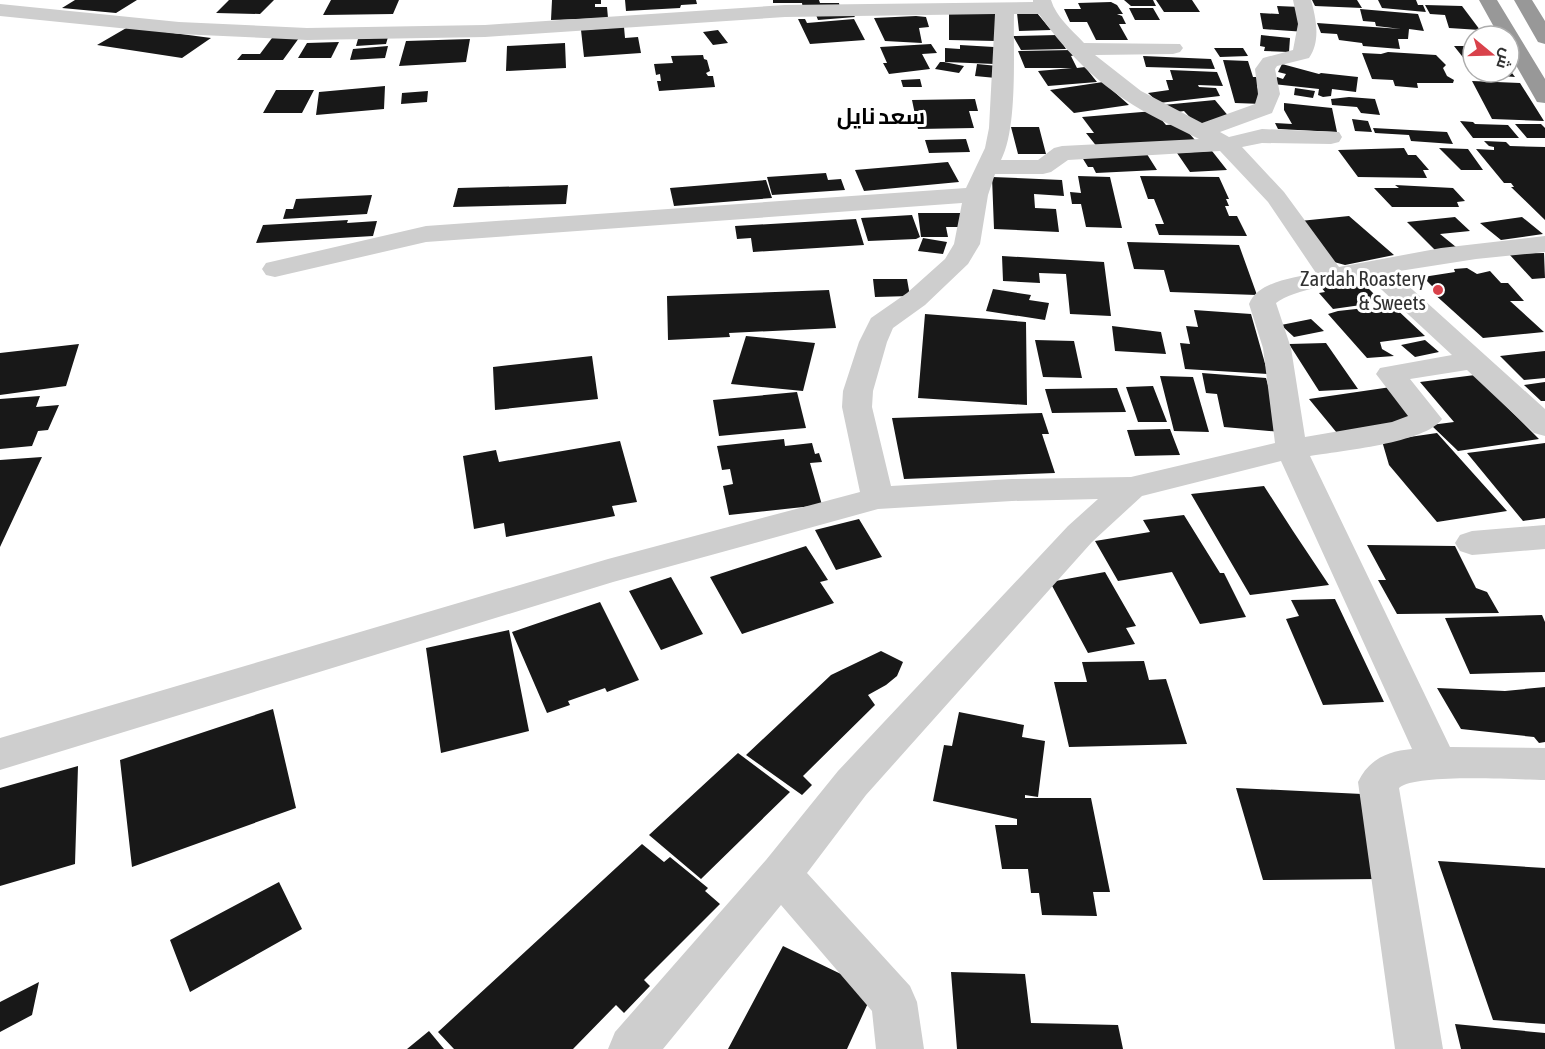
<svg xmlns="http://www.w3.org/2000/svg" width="1545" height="1049" viewBox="0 0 1545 1049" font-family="'Asap Condensed',Cairo,sans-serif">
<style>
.building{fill:#181818}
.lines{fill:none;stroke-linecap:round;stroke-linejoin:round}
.minor{fill:#cecece;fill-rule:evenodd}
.highway{fill:#989898;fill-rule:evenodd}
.poi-dot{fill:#d9424b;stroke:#fff;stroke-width:2}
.labels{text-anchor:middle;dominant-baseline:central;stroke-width:6;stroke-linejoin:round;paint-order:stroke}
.poi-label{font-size:21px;fill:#313131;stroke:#fff;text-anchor:end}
.far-district-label{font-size:22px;font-weight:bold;fill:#000;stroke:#fff}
</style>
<rect width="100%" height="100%" fill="#fff"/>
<path class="building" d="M75,0H137L116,13L62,8Z
M229,0H274L260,14L216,13Z
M331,0H399L393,14L323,15Z
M552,0H601V4H595V7H607L608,18L551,20Z
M625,0H696L697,4L681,5L680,8L626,11Z
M773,0H819L820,3H839L840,9H803L802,3H773Z
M1124,0H1153L1156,6H1131Z
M1156,0H1192L1200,12H1164Z
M1312,0H1357L1362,8L1315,6Z
M1378,0H1416L1418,5H1423L1426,12L1382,8Z
M1111,2L1117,5L1123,14H1117L1122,16L1126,24H1119L1128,40H1096L1087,22H1070L1064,9H1081L1078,3Z
M1425,5L1462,6L1480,30L1449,28L1445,15L1430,14Z
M1277,6L1300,7L1306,32L1263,29L1260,13L1279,14Z
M1129,8H1153L1160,20H1135Z
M1360,9L1418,14L1424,31L1409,29L1408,39H1398L1400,49L1363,46L1362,43L1339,40L1337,34L1321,33L1317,23L1401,29L1376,26L1375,22L1363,21Z
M949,12H995L996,41L949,40Z
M852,13L855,17L818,20L816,15Z
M1017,13H1037L1051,30L1019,31Z
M916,16L926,17L929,27L919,28L922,43L885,41L874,18Z
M798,19H805L807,23L854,19L865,40L810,44Z
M128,27L211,38L182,58L97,45Z
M624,27L625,38L638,37L641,53L584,57L581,30Z
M718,30L728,43L713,45L703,32Z
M1058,35L1066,49L1021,50L1013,36Z
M1261,35L1290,38L1289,52L1264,51L1265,47L1260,46Z
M388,37L386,44L356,46L358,39Z
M272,38H299L283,60H237L242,54H260Z
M470,39L466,62L399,66L406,41Z
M339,42L331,58H298L307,43Z
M565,43L566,68L506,71L507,46Z
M931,44L937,53L922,54L930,69L889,74L883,63H887L880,47Z
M960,45L994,47L995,64L945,62V48L960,49Z
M388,46L385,58L350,60L353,49Z
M1454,46H1473V70Z
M1214,48H1243L1248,56L1220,57Z
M1072,50L1075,55L1071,56L1077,68L1085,67L1097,82L1048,86L1038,71L1072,68H1025L1018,51Z
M1388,52L1436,55L1446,65L1443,68L1447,76L1454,80L1453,83H1417L1418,88L1395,86L1393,80L1372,79L1362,53L1381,54Z
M703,55L704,59L707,60L710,71L706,73L708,76H713L715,87L659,91L657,81H661L660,74L656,75L654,64L673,63L671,56Z
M1143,56L1211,59L1215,69L1146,67Z
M1223,60L1248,61L1253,77H1258L1260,86H1257L1263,104L1235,103Z
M940,62H944L964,66L959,73L935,69Z
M977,64L998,66L996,78L975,76Z
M1282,64L1319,74L1321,73L1358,77L1356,92L1332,89L1331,96L1323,97L1318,95L1319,89L1273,84L1277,77L1283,79L1286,74L1278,72Z
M1509,69L1515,77L1477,74L1475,72H1509Z
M1170,70L1217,72L1223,86L1198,85L1199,87L1216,88L1220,96L1159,103L1148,93L1169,90L1166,80H1173Z
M920,79L922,87H903L901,80Z
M1472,81L1520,83L1544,121L1492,119Z
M1103,82L1129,105L1074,113L1050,90Z
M385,86L384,109L316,115L319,92Z
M1295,88L1315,91L1313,98L1294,95Z
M276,90H314L302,113H263Z
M428,91L427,102L401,104L402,93Z
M1349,97L1375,99L1380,115L1361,113L1357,107L1332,105L1331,99Z
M975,99L978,111H969L974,128L918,129L912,100Z
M1215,100L1230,118L1198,126L1184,111L1171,113L1163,105Z
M1284,103L1332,108L1337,132L1278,129L1275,123L1292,124L1284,110Z
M1154,111L1166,125L1181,124L1195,140L1098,148L1086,133H1094L1082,117Z
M1352,119L1368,121L1372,132L1355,131Z
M1460,121L1473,122L1475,124L1508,125L1519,138H1473Z
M1515,124H1541L1545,128V138H1527Z
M1011,127H1039L1046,154H1018Z
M1373,128L1447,132L1453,144L1411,141L1409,135L1375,133Z
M966,139L970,152L929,153L925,140Z
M1484,141L1506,142L1510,146L1545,147V220L1511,187H1514L1511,183H1504L1476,149L1494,150V147L1489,146Z
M1404,148L1408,155H1416L1429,170H1423L1427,178L1358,177L1338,150Z
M1439,148L1468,149L1483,170H1461Z
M1145,151L1157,170L1096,173L1093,167H1088L1080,154Z
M1212,151L1227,170L1190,172L1177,153Z
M948,162L959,182L864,191L855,170Z
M826,173L828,180L841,179L845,190L772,195L767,177Z
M1078,176L1110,177L1122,228L1086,227L1081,204H1072L1070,192L1081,193Z
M1140,176L1219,177L1229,199H1226L1229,206H1225L1229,216H1237L1247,236L1159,235L1155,224H1164L1154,199H1148Z
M992,177L1062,180L1064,196L1034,194L1035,208L1056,209L1059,232L994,229Z
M766,180L772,198L674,206L670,188Z
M568,185L566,204L453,207L458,188Z
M1395,185L1453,188L1465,201L1457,202L1459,207H1392L1374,188H1399Z
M372,195L367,214L283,219L286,209H293L296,199Z
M918,213H964L967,227H946L948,237H921Z
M912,215L920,237L916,239L868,241L861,218Z
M1349,216L1394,255L1345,265L1334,262L1300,221Z
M1455,217L1470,231L1440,234L1456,247L1435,250L1407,222Z
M1522,217L1543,234L1501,240L1480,223Z
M856,219L864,245L753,252L751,238L737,239L735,226Z
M348,220L347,223L377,221L373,236L256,243L263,225Z
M923,238L947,242L943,254L918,251Z
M1127,242L1239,245L1257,295L1170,292L1164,270L1134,269Z
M1544,253L1545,278L1532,279L1509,254Z
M1002,256L1104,262L1111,316L1070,314L1066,274L1039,273L1040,283L1003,281Z
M1467,268L1477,274L1490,271L1501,283H1508L1524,301H1510L1544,332L1483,338L1432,292L1435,289L1423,277L1455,272L1454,269Z
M873,279H907L910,296L875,297Z
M1361,281L1382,302L1333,309L1319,293L1325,292L1321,287Z
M993,289L1031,295L1029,300L1049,303L1045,320L986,311Z
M829,290L836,328L729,333L730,337L668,340L667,296Z
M1392,305L1425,336L1380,342L1382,349L1394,356L1367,358L1328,314L1338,311Z
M1194,310L1251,314L1268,374L1185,369L1180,343L1190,344L1186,326L1198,327Z
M925,314L1026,322L1027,405L918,398Z
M1311,319L1324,331L1294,337L1281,325Z
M1112,326L1161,332L1166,354L1115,351Z
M746,336L815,343L803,391L731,384Z
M1035,340L1074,341L1082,378L1043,377Z
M1425,340L1439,352L1415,357L1401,345Z
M1326,343L1358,389L1319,391L1289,344Z
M79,344L66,386L0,395V353Z
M1545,351V378L1524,380L1500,356Z
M592,356L598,399L495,410L493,367Z
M1202,373L1266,378L1281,432L1224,427L1217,394L1206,393Z
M1475,375L1539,439L1458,451L1431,425L1454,422L1420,382Z
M1160,376L1193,377L1209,432L1174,431Z
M1545,382V401H1541L1524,385Z
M1153,386L1167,422H1138L1126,387Z
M1391,387L1420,421L1337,433L1309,399Z
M1117,388L1126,412L1052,413L1045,389Z
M797,392L806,428L719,436L713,400Z
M40,396L36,407L59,405L48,430L38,431L32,446L0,449V399Z
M1042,413L1049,434H1042L1055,473L904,479L892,418Z
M1170,429L1180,455L1135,456L1127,430Z
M1437,433L1507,511L1437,522L1389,465L1382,441Z
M784,439L785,446L812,443L815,454L819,453L822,462L810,463L822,505L729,515L723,486L733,484L730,469L722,470L717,446Z
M620,441L637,502L612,506L615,516L506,537L504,523L474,529L463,456L496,450L499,462Z
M1545,443V518L1523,521L1467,453Z
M42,457L0,547V460Z
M1264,486L1293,531L1329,585L1250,595L1191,494Z
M1184,515L1220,573H1224L1246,617L1200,624L1172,572L1118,581L1095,541L1150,532L1143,520Z
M859,519L882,557L836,570L815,530Z
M1367,545L1455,546L1476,588L1487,592L1499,613L1397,614L1378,580H1386Z
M806,546L828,580L820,582L834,603L742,634L710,577Z
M1105,572L1136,626L1126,628L1135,644L1088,653L1050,582Z
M671,577L703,634L661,650L629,591Z
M1335,599L1384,702L1323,705L1286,619L1299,616L1291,600Z
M600,602L639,680L607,692L605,688L568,701L570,705L547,713L512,632Z
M1542,615L1545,622V672L1470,674L1445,618Z
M509,630L529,731L441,753L426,648Z
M881,651L903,662L897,676L886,685L868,695L875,705L803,776L812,785L802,795L746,755L831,675Z
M1144,661L1149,680L1166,679L1187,744L1069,747L1054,682H1087L1082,662Z
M1545,687V742L1539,743L1534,737L1461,729L1437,688L1505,691Z
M273,709L296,808L132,867L120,760Z
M959,712L1024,725L1022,737L1045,741L1038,797L1025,795V798H1091L1110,892H1093L1097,916L1042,915L1039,893H1031L1028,869H1002L995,825H1017V819L933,801L944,745L952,746Z
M738,753L790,792L701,879L649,835Z
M78,766L75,864L0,886V788Z
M1236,788L1362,794L1380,879L1263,880Z
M642,844L664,862L670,857L708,888L705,891L720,904L644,980L650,986L624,1013L616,1005L573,1049H454L438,1032Z
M1438,861L1545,868V1024L1493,1020Z
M279,882L302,929L190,992L170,940Z
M783,946L874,990L847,1049H728Z
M951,972L1025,974L1031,1023L1118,1025L1123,1049H957Z
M39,982L32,1015L0,1032V1002Z
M1455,1024L1545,1033V1049H1461Z
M429,1031L444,1049H407Z"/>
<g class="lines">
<path class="minor" d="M1033,0H1051C1056,17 1072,30 1084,43L1180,44L1183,48L1180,52L1173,54L1095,55L1141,91L1202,123L1255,104L1258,94L1255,69L1263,58L1293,50L1298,24L1293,0H1311C1316,18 1321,41 1309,58L1277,66L1275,69L1280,94L1272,113L1220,132L1229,137L1262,129L1339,132L1342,137L1339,142L1331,144L1262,143L1242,147L1284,192L1339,267L1441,248L1545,236V252L1476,259L1393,272L1545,409V436L1534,433L1467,370L1410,379L1442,419C1426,443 1339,451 1310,456L1450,747L1545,748V780C1517,780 1417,773 1399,788L1443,1049H1395L1358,782C1369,759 1388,751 1412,749L1281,461L1142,496L1092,542L866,795L807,873L910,986L917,1002L924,1049H876L872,1011L781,905L663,1049H608L615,1032L766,860L838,771L1068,526L1098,499L1012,501L878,509L613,582L0,770V738L608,559L860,492L842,407L843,391L859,342L871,318L907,293L945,259L954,244L962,203L426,242L275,277L266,275L262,269L266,263L426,226L966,188L985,148L989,128L995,14L785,17L485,37L307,40L179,34L0,16V4L179,22L307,28L485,25L785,5L1033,2ZM1014,14H1039C1061,46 1091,77 1124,99C1147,115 1174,126 1199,139L1062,146L1054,148L1038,160H1001C1018,127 1013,53 1014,14ZM1220,151L1268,202L1316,273C1294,278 1258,281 1249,304L1263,348L1275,443L1131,477L1012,479L891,486L872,407L873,391L887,342L893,328L925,305L968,264L980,244L988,195L995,174H1043L1051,172L1068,160ZM1368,277L1452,355L1380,368L1376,374L1408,416L1392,422L1305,437L1291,348L1276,303C1294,289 1345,282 1368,277Z
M1545,525V549L1472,555L1460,551L1455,543L1460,535L1472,531Z"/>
<path class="highway" d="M1479,0H1497L1545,79V103L1537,102L1509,53V36H1499Z
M1514,0H1532L1545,21V44L1538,42Z"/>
</g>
<circle class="poi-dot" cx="1438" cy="290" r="6"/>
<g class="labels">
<g class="poi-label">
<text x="1426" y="278">Zardah Roastery<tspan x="1426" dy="24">&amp; Sweets</tspan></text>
</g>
<g class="far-district-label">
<text x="881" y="116">سعد نايل</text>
</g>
</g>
<g transform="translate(1491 54) rotate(109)"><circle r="28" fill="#ffffff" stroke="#adadad" stroke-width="1.5"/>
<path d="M0-4.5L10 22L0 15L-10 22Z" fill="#d9424b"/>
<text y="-9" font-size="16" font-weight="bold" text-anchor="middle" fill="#313131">ش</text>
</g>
</svg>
